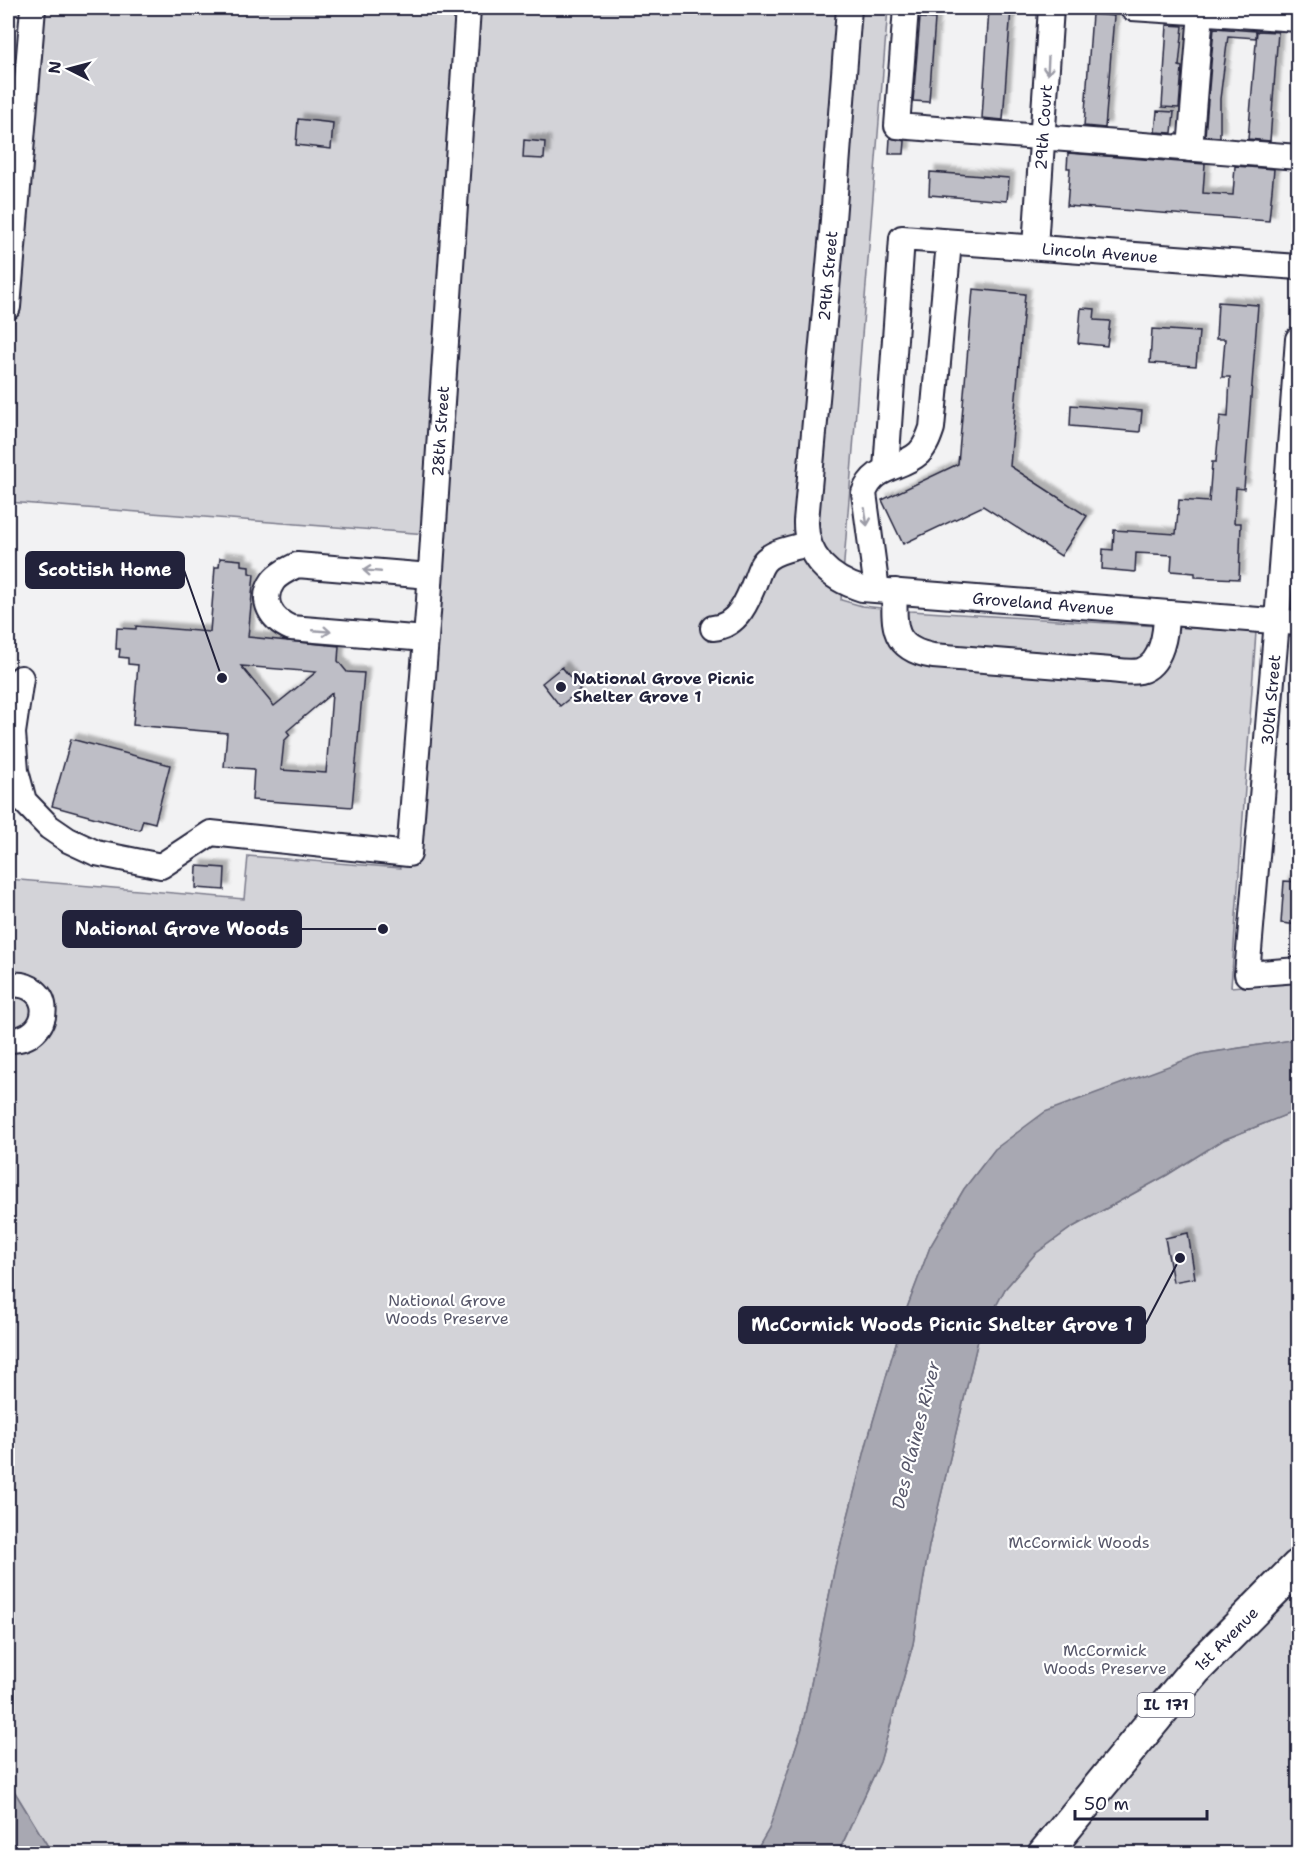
<svg xmlns="http://www.w3.org/2000/svg" width="1306" height="1861" viewBox="0 0 1306 1861" font-family="'Shantell Sans',sans-serif">
<style>
.green{fill:#d3d3d8;stroke:#7a7a8a;stroke-width:1.5}
.water{fill:#a8a8b2;stroke:#727282;stroke-width:1.5}
.building{fill:#bebec6;stroke:#22223b;stroke-width:1.5;fill-rule:evenodd;filter:url(#shadow)}
.lines{fill:none;stroke-linecap:round;stroke-linejoin:round}
.minor-casing{stroke:#22223b;stroke-width:28}
.major-casing{stroke:#22223b;stroke-width:36}
.minor{stroke:#fff;stroke-width:24}
.major{stroke:#fff;stroke-width:32}
.oneway{stroke:#9c9ca7}
.poi-dot{fill:#22223b;stroke:#fff;stroke-width:2}
.labels{text-anchor:middle;dominant-baseline:central;stroke-width:4.5;stroke-linejoin:round;paint-order:stroke}
.shield{fill:#fff;stroke:#646476;stroke-width:1.5}
.shield-label{font-size:15px;font-weight:bold;fill:#22223b}
.street-label{font-size:16px;fill:#22223b;stroke:#fff}
.poi-label{font-size:16px;font-weight:bold;fill:#22223b;stroke:#fff;text-anchor:start}
.park-label{font-size:16px;fill:#57576a;stroke:#fff}
.water-label{font-size:18px;font-style:italic;fill:#58586b;stroke:#fff}
.leader{fill:none;stroke:#22223b;stroke-width:2}
.callout-dot{fill:#22223b;stroke:#fff;stroke-width:2}
.callout{fill:#22223b;stroke:#22223b;stroke-width:2}
.callout-label{font-size:18px;text-anchor:middle;font-weight:bold;fill:#fff}
</style>
<defs>
<filter id="shadow"><feDropShadow dx="5.5" dy="-5.5" stdDeviation="1.5" flood-color="#0004"/></filter>
</defs>
<rect width="100%" height="100%" fill="#f2f2f3"/>
<filter id="ink" filterUnits="userSpaceOnUse"><feTurbulence type="fractalNoise" baseFrequency=".0167" numOctaves="2"/><feDisplacementMap in="SourceGraphic" scale="12" xChannelSelector="R" yChannelSelector="G"/><feConvolveMatrix kernelMatrix="1 2 1 2 8 2 1 2 1" color-interpolation-filters="sRGB"/></filter>
<g filter="url(#ink)">
<path class="green" d="M39,8H888L841,600L862,606L910,611L1256,632L1231,987L1298,981V1039L1201,1054L995,1149L964,1189L930,1247L904,1316L869,1435L835,1567L802,1728L769,1830L755,1853H52L8,1781V879L244,899L248,856L400,868L427,534L8,502V392Z
M1298,1110V1853L838,1854L880,1762L913,1644L929,1546L978,1340L1005,1289L1035,1254L1071,1228L1167,1175L1223,1140Z"/>
<path class="water" d="M1298,1039V1110L1223,1140L1167,1175L1071,1228L1035,1254L1005,1289L978,1340L929,1546L913,1644L880,1762L838,1853H755L769,1829L802,1728L835,1567L869,1435L904,1316L930,1247L964,1189L995,1149L1045,1112L1201,1054Z
M8,1781L52,1853H8Z"/>
<path class="building" d="M989,8H1011L1003,120L982,118Z
M1092,14L1114,16L1105,128L1084,126Z
M920,18L935,19L929,102L913,101Z
M1167,25L1183,26L1179,66L1182,67L1179,108L1162,107Z
M1214,28L1256,31V38L1228,36L1220,99V137L1205,136Z
M1257,31L1278,32L1270,141L1248,139Z
M1157,111L1174,112L1172,133L1155,132Z
M298,119L333,123L331,149L296,145Z
M890,138L905,141L904,154H889Z
M524,140L545,142L544,159L523,158Z
M1068,153L1205,164L1203,193L1233,195L1235,166L1274,169L1269,221L1067,206L1070,168H1067Z
M930,172L1009,178L1007,201L929,195Z
M973,289L1025,294L1010,466L1087,516L1061,556L983,506L903,544L882,500L958,464Z
M1218,302L1258,305L1244,489L1236,488L1234,523H1241L1239,579L1195,577V573L1171,571L1172,555L1136,553L1135,572L1102,569L1103,549L1113,550L1114,530L1176,534L1179,500L1209,502L1212,462H1216L1220,416L1228,417L1230,377H1222L1225,339H1216Z
M1081,308L1095,309L1094,320L1110,321L1107,346L1078,343Z
M1152,329L1199,332L1196,366L1150,363Z
M1071,405L1142,411L1140,432L1070,426Z
M220,558L241,560V565L249,566V573L254,574L248,637L339,646L338,661L347,672L364,673L352,807L252,800L254,769L224,767L227,733L133,725L138,665L128,664V658L119,657L120,649H116L117,628L136,629V626L210,632L215,567H219ZM241,666L316,672L274,706ZM332,693L326,773L281,770L284,741L290,735L287,731Z
M562,667L580,690L560,706L542,683Z
M71,739L170,765L155,823L143,820L140,830L52,806Z
M197,866L225,868L224,890L196,888Z
M1284,881L1299,882V925L1281,923Z
M1188,1233L1195,1278L1173,1282L1165,1238Z"/>
<g class="lines">
<defs>
<g id="minor">
<path id="s1" d="M849,8L832,233L806,521C805,557 830,579 862,589L1298,623"/>
<path d="M906,8L897,126L1298,157"/>
<path d="M1132,8L1298,19"/>
<path d="M1190,149L1201,12"/>
<path id="s2" d="M1035,247L1051,8"/>
<path d="M8,307L33,8"/>
<path d="M1298,339L1277,621L1247,974L1298,970"/>
<path id="s3" d="M886,469L902,238L1298,267"/>
<path d="M877,590L864,493C874,465 900,470 919,453C926,446 929,437 932,428L949,242"/>
<path d="M895,591C893,627 893,649 933,656L1111,670C1120,671 1130,673 1140,671C1162,665 1166,632 1166,613"/>
<path d="M713,628C738,626 748,600 756,579C759,571 761,563 768,558C778,550 795,548 807,544"/>
<path d="M426,639L291,628C272,620 259,601 273,581C278,574 289,569 297,565L430,576"/>
<path id="s4" d="M21,678L13,733L16,771L24,801L49,827L68,840L96,853L161,866L211,833L409,854L429,600L468,8"/>
<path d="M8,985C56,979 55,1041 8,1040"/>
</g>
<g id="major">
<path id="s5" d="M1044,1854L1195,1670L1298,1566"/>
</g>
</defs>
<use href="#minor" class="minor-casing"/>
<use href="#major" class="major-casing"/>
<use href="#minor" class="minor"/>
<use href="#major" class="major"/>
</g>
<defs><path id="oneway-shaft" d="M-6 0H5M1.5-3L5.5 0L1.5 3" fill="none" stroke-width="1.6" stroke-linecap="round" stroke-linejoin="round" transform="scale(1.5)"/></defs>
<g class="oneway">
<use href="#oneway-shaft" transform="translate(1048 66) rotate(93)"/>
<use href="#oneway-shaft" transform="translate(866 517) rotate(82)"/>
<use href="#oneway-shaft" transform="translate(372 571) rotate(-175)"/>
<use href="#oneway-shaft" transform="translate(322 631) rotate(5)"/>
</g>
</g>
<circle class="poi-dot" cx="561" cy="687" r="6"/>
<g class="labels">
<rect class="shield" x="1137.5" y="1693" width="57" height="24" rx="4.5"/>
<g class="shield-label">
<text x="1166" y="1705">IL 171</text>
</g>
<g class="street-label">
<text stroke="none"><textPath href="#s2" startOffset="120">29th Court</textPath></text>
<text stroke="none"><textPath href="#s3" startOffset="430">Lincoln Avenue</textPath></text>
<text transform="translate(828 276) rotate(-85)">29th Street</text>
<text stroke="none"><textPath href="#s4" startOffset="964">28th Street</textPath></text>
<text stroke="none"><textPath href="#s1" startOffset="792">Groveland Avenue</textPath></text>
<text transform="translate(1271 700) rotate(-85)">30th Street</text>
<text stroke="none"><textPath href="#s5" startOffset="282">1st Avenue</textPath></text>
</g>
<g class="poi-label">
<text x="573" y="678">National Grove Picnic<tspan x="573" dy="18">Shelter Grove 1</tspan></text>
</g>
<g class="park-label">
<text x="447" y="1300">National Grove<tspan x="447" dy="18">Woods Preserve</tspan></text>
<text x="1079" y="1542">McCormick Woods</text>
<text x="1105" y="1650">McCormick<tspan x="1105" dy="18">Woods Preserve</tspan></text>
</g>
<g class="water-label">
<text transform="translate(916 1435) rotate(-76)">Des Plaines River</text>
</g>
</g>
<path class="leader" d="M222 678L184 570M383 929L301 929M1180 1258L1145 1325"/>
<g class="callout-dot">
<circle cx="222" cy="678" r="6"/>
<circle cx="383" cy="929" r="6"/>
<circle cx="1180" cy="1258" r="6"/>
</g>
<g class="callout">
<rect x="26" y="552" width="158" height="36" rx="6"/>
<rect x="63" y="911" width="238" height="36" rx="6"/>
<rect x="739" y="1307" width="406" height="36" rx="6"/>
</g>
<g class="callout-label">
<text x="105" y="576">Scottish Home</text>
<text x="182" y="935">National Grove Woods</text>
<text x="942" y="1331">McCormick Woods Picnic Shelter Grove 1</text>
</g>
<rect width="1306" height="1861" fill="none" stroke="#fff" stroke-width="30"/>
<rect x="15" y="15" width="1276" height="1831" fill="none" stroke="#22223b" stroke-width="2" filter="url(#ink)"/>
<g transform="translate(69 69) rotate(276)" stroke="#ffffff" stroke-width="4.5" paint-order="stroke">
<path d="M0-4.5L10 22L0 15L-10 22Z" fill="#22223b"/>
<text y="-9" font-size="16" font-weight="bold" text-anchor="middle" fill="#22223b">N</text>
</g>
<path d="M1075 1810v9h132v-9" fill="none" stroke="#22223b" stroke-width="3"/>
<text x="1084" y="1810" font-size="18" fill="#22223b" stroke="#ffffff" stroke-width="4.5" paint-order="stroke">50 m</text>
</svg>
